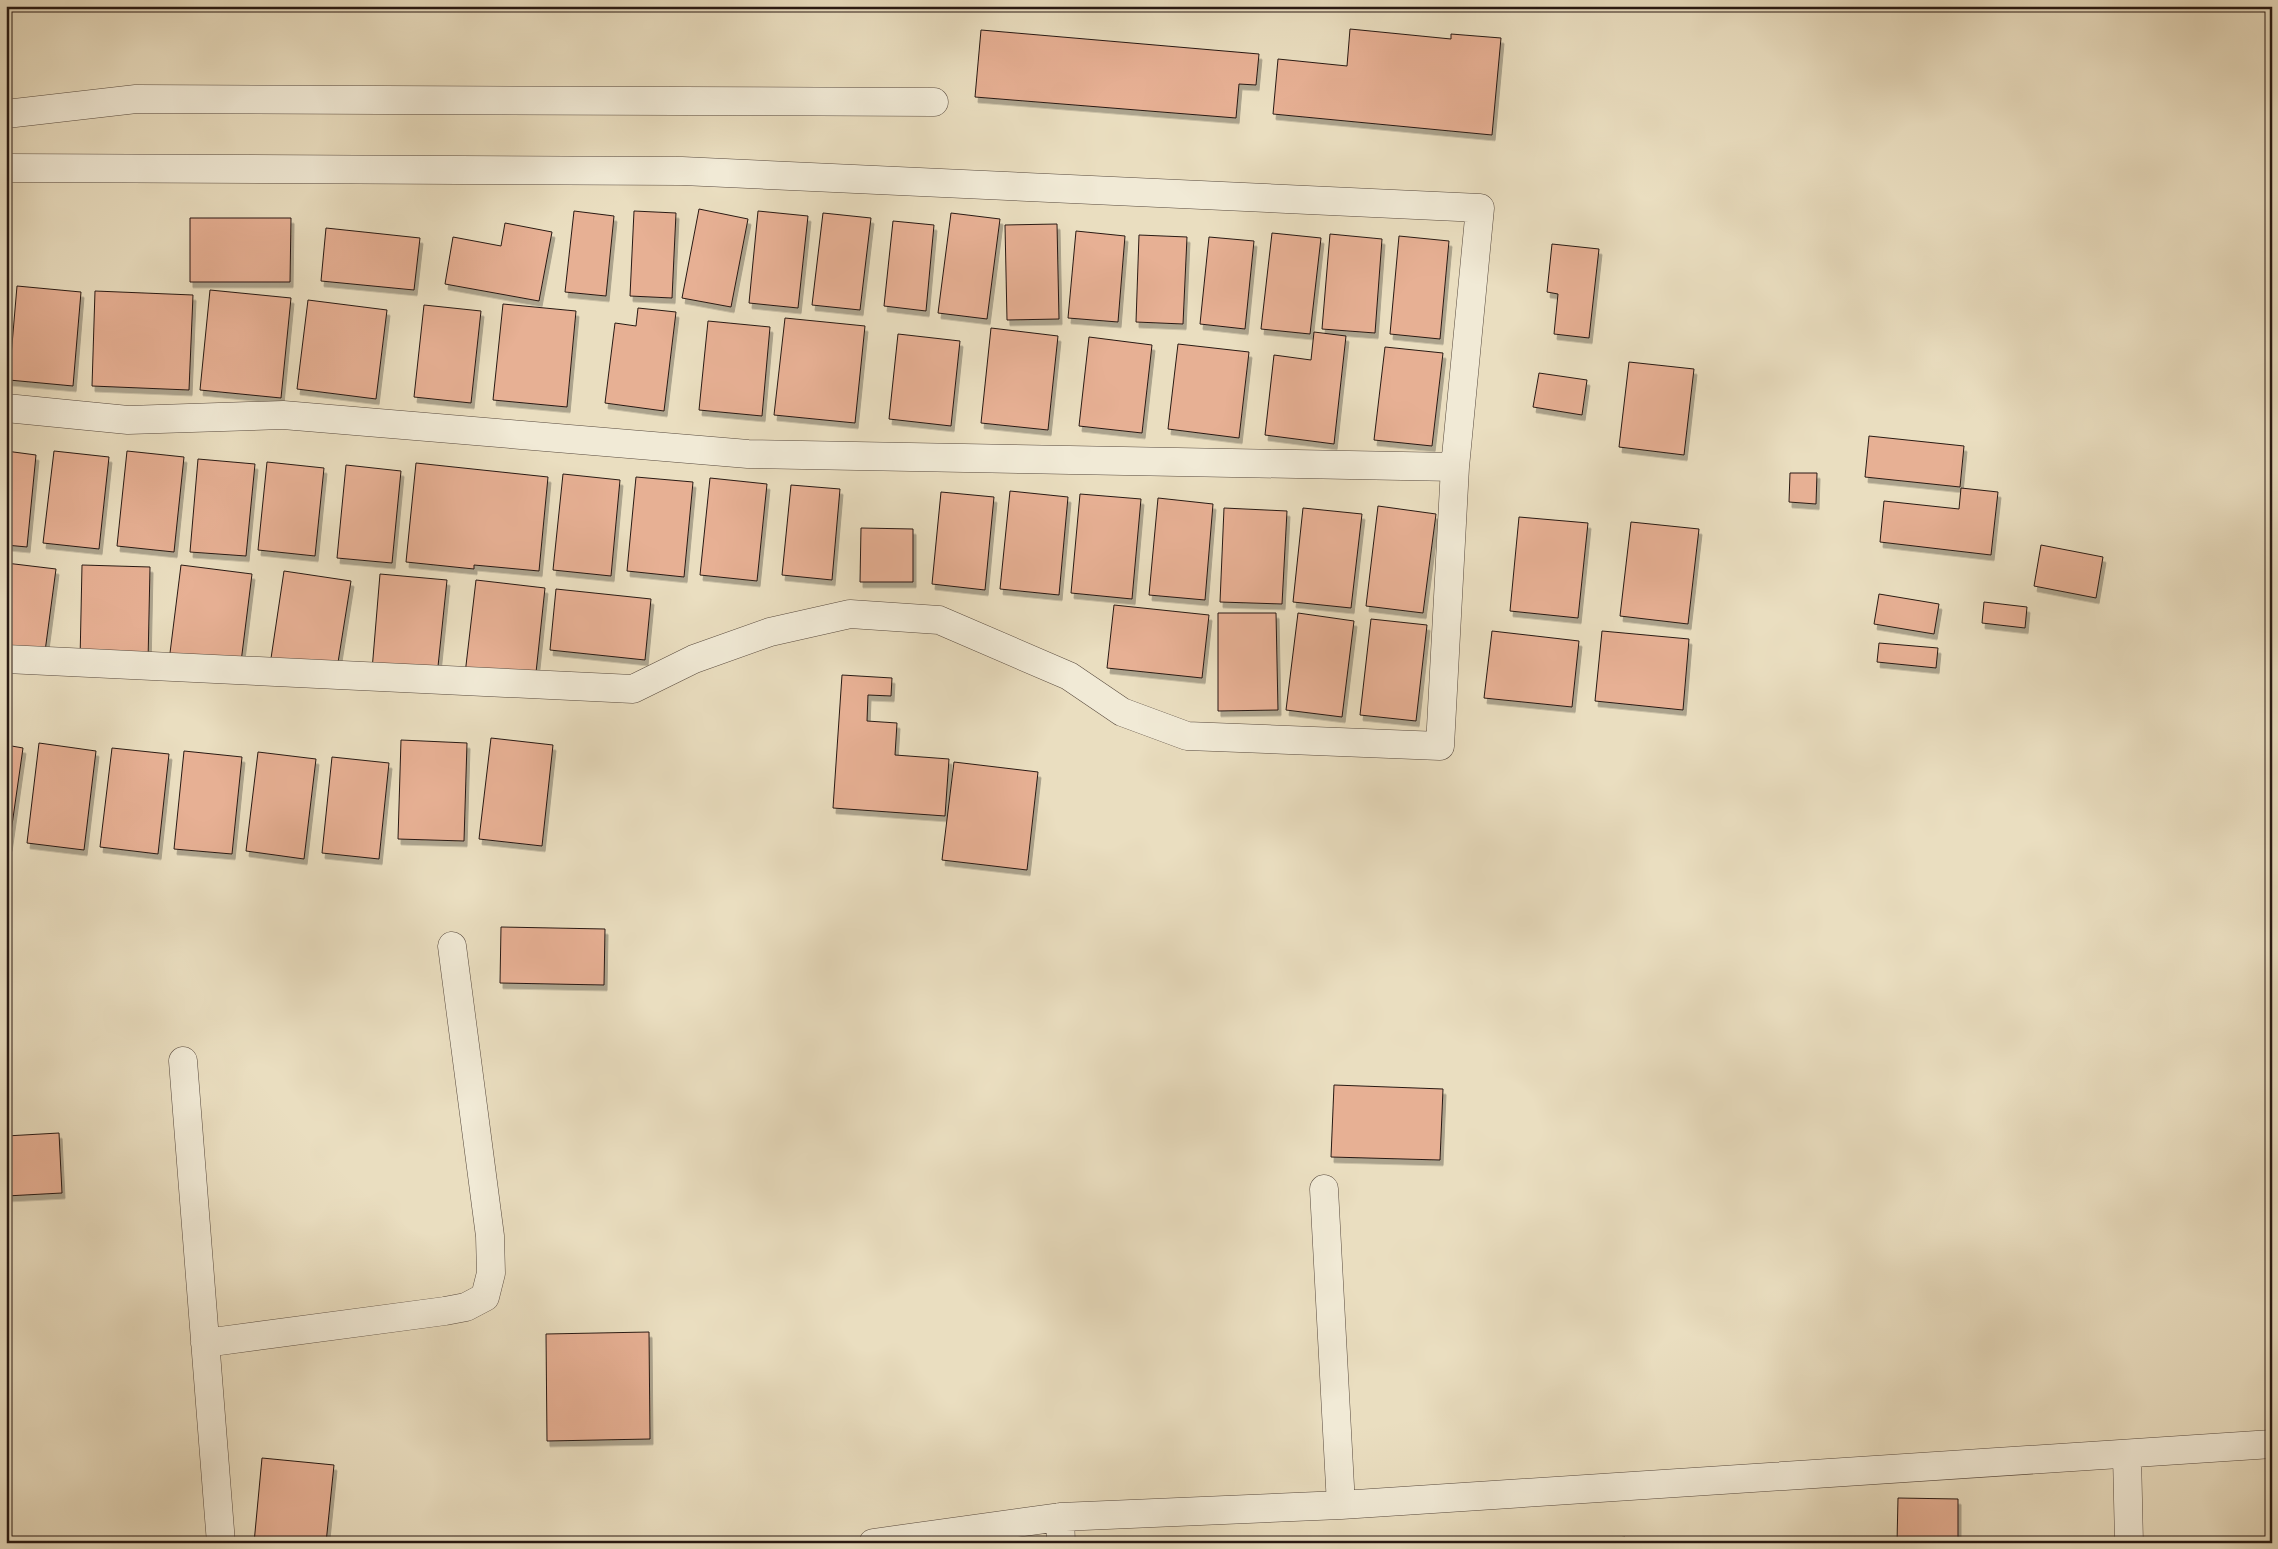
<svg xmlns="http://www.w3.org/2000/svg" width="2278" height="1549" viewBox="0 0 2278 1549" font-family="'IM FELL Great Primer',serif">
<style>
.building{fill:#e7b094;stroke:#281913;filter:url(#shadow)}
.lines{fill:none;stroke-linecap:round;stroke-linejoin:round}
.minor-casing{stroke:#584a3e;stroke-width:29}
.minor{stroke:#f1ead6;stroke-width:28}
</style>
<defs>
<filter id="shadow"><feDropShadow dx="3" dy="5.5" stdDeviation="0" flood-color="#0004"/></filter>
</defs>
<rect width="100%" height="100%" fill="#eadec0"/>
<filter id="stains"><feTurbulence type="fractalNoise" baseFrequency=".004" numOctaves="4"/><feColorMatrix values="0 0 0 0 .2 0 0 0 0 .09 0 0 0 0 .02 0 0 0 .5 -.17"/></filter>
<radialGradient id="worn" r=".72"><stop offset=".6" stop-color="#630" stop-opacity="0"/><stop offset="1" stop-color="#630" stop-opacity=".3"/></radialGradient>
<path class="building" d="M1350,29L1451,39V34L1501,38L1492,135L1273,114L1278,59L1347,66Z
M981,30L1259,54L1256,85L1239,84L1236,118L975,97Z
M699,209L748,219L731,307L682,298Z
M574,211L614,216L606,296L565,292Z
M634,211L676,213L672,298L630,296Z
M758,211L808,216L798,308L749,303Z
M823,213L871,218L860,310L812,305Z
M951,213L1000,219L987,319L938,313Z
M190,218H291L290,282H190Z
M893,221L934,225L926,311L884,306Z
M505,223L552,232L539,301L445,284L453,237L501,246Z
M1057,224L1059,319L1007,320L1005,225Z
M326,228L420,238L414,290L321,281Z
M1076,231L1125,236L1118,322L1068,318Z
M1272,233L1321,238L1310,334L1261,329Z
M1330,234L1382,239L1375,333L1322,329Z
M1139,235L1187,237L1183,324L1136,322Z
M1399,236L1449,241L1440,339L1390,334Z
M1209,237L1254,241L1245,329L1200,324Z
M1552,244L1599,249L1589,338L1554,334L1558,294L1547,292Z
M17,286L81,292L73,386L9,380Z
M210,290L291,298L281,398L200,390Z
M95,291L193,295L189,390L92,386Z
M308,300L387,310L376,399L297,389Z
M503,304L576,311L567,407L493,400Z
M424,305L481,311L471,403L414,397Z
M638,308L676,312L664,411L605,403L615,323L636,326Z
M785,318L865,326L855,423L774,415Z
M708,321L770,327L762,416L699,410Z
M991,328L1058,336L1048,430L981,423Z
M1314,332L1346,336L1334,444L1265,435L1274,355L1311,360Z
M898,334L960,341L951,426L889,419Z
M1089,337L1152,345L1142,433L1079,426Z
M1178,344L1249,352L1239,438L1168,429Z
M1385,347L1443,353L1432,446L1374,440Z
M1629,362L1694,369L1684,455L1619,447Z
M1539,373L1587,380L1582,415L1533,407Z
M1869,436L1964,446L1960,487L1865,477Z
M6,451L36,455L27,547L6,545Z
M54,451L109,457L99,549L43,543Z
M127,451L184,457L174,552L117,546Z
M198,459L255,464L246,556L190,552Z
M267,462L324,468L315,556L258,550Z
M416,463L548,477L539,571L474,565V569L406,562Z
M346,465L401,471L392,563L337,558Z
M1790,473H1817L1816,504L1789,502Z
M563,474L620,480L611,576L553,570Z
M636,477L693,482L684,577L627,571Z
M710,478L767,484L757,581L700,575Z
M791,485L840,489L832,580L782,575Z
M1961,488L1998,492L1991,555L1880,542L1884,501L1959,509Z
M1010,491L1068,497L1059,595L1000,589Z
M941,492L994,497L985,590L932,584Z
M1080,494L1141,499L1132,599L1071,593Z
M1158,498L1213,504L1205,600L1149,595Z
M1378,506L1436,514L1423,613L1366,606Z
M1224,508L1287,511L1282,604L1220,602Z
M1303,508L1362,514L1351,608L1293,602Z
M1519,517L1588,523L1578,618L1510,611Z
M1631,522L1699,529L1688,624L1620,616Z
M861,528L913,529V582H860Z
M2041,545L2103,557L2096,598L2034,586Z
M6,563L56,569L44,659L6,654Z
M82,565L150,567L148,662L80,661Z
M181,565L252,574L240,670L169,661Z
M284,571L351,581L336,675L270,665Z
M380,574L447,580L437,676L372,670Z
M476,580L545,588L535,682L465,674Z
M556,589L651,599L645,660L550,650Z
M1879,594L1939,604L1934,634L1874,624Z
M1984,602L2027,607L2025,628L1982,623Z
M1114,605L1209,615L1202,678L1107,668Z
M1218,613H1276L1278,710L1218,711Z
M1298,613L1354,621L1342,717L1286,710Z
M1371,619L1427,625L1416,721L1360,715Z
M1492,631L1579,641L1572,707L1484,698Z
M1602,631L1689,639L1683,710L1595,701Z
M1879,643L1938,648L1936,668L1877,662Z
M842,675L892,678L891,696L868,695L867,721L897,723L895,755L949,759L945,816L833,808Z
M491,738L553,745L542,846L479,839Z
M401,740L467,743L464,841L398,839Z
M39,743L96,751L84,850L27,843Z
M6,745L23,748L9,846H6Z
M112,748L169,754L158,854L100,847Z
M184,751L242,757L232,854L174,849Z
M258,752L316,759L304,859L246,851Z
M332,757L389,763L379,859L322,853Z
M954,762L1038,772L1027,870L942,860Z
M501,927L605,929L604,985L500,983Z
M1334,1085L1443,1089L1440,1160L1331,1157Z
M59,1133L62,1193L6,1196V1136Z
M649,1332L650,1439L547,1441L546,1334Z
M262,1458L334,1465L326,1543H254Z
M1898,1498L1958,1499V1543H1897Z
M1625,1537L1626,1543H1598L1597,1541Z"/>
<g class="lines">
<defs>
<path id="minor" d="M6,114L136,99L934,102
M6,168L682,171L1480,208L1455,467
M6,408L128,420L283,415L748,454L1455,467L1440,746L1187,736L1122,712L1069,676L939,620L850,614L770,632L694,659L633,689L6,659
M183,1061L221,1543
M1324,1189L1341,1505
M205,1343L445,1311L466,1307L485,1297L491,1273L490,1236L452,946
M2127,1455L2129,1543
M1060,1517L1061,1543
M873,1543L1060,1517L1341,1505L2272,1444"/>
</defs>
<use href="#minor" class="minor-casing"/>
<use href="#minor" class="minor"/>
</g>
<rect width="2278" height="1549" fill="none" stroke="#eadec0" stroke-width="25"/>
<rect x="8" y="8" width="2263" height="1534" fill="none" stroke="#281913" stroke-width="2.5"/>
<rect x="12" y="12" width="2253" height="1524" fill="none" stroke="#281913"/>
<rect width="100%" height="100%" filter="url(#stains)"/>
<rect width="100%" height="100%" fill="url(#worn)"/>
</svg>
